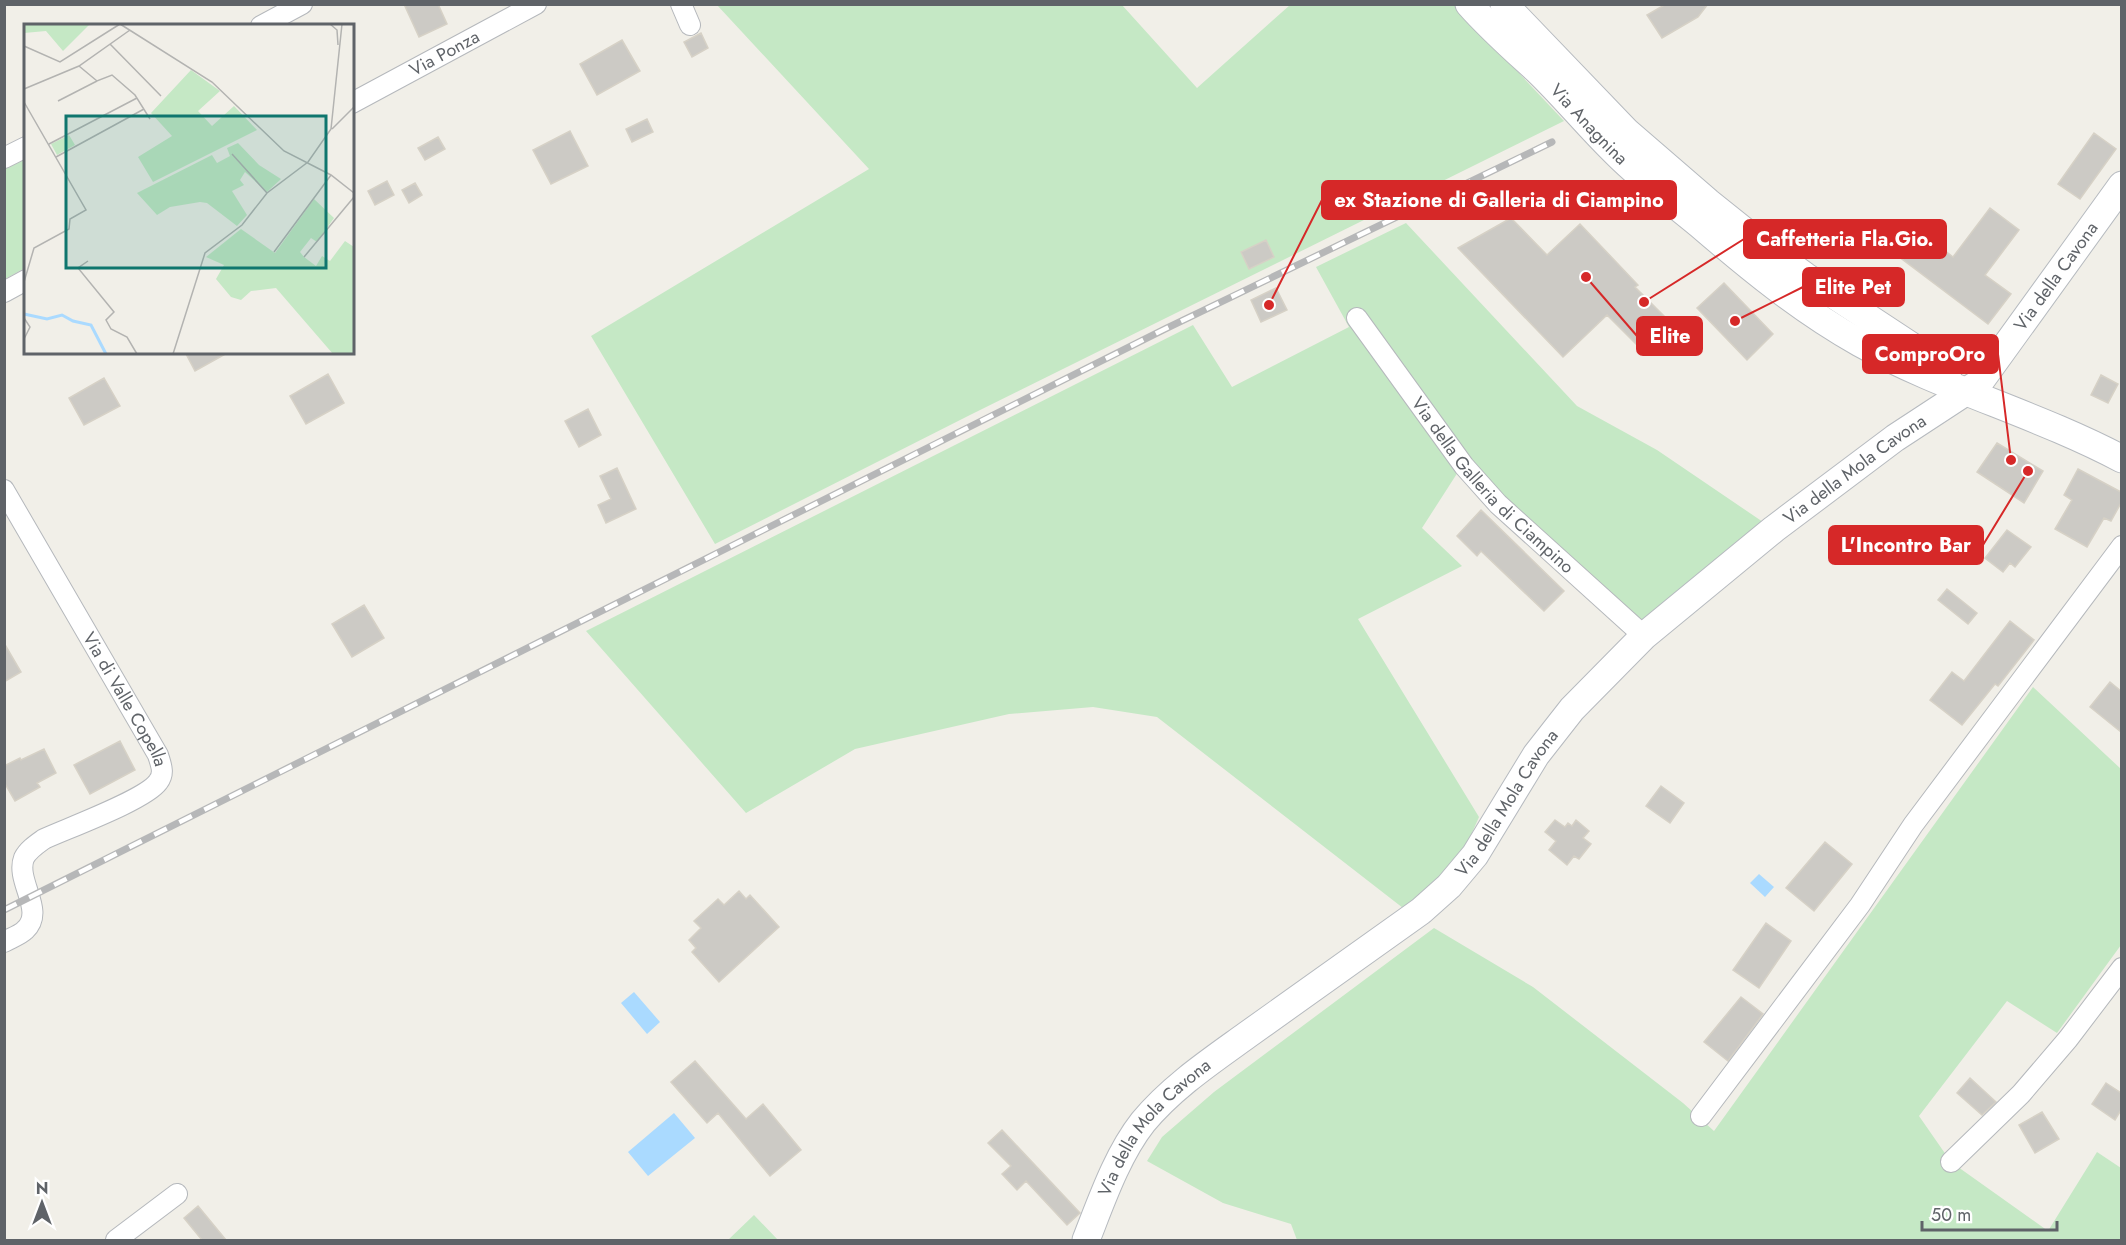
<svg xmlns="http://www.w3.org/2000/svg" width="2126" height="1245" viewBox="0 0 2126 1245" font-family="Jost,sans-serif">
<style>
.green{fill:#c5e8c5}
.water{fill:#aadaff}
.building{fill:#cccac5;stroke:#d6d1c6;stroke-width:1.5}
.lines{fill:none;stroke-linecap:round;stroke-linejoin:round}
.minor-casing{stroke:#b5b8bc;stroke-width:22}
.secondary-casing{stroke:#b6babf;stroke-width:29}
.minor{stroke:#fff;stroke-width:20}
.secondary{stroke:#fff;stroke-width:27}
.rail-casing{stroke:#b6b7b8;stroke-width:7}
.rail{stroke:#fff;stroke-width:4.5;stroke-dasharray:14;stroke-linecap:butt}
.labels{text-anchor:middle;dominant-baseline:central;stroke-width:4.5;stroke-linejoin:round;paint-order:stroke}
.street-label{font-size:18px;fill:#5f6368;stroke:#fff}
.inset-river{fill:none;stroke:#aadaff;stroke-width:3}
.inset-road{fill:none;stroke:#b3b3b1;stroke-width:1.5}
.view{fill:#0f766e;fill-opacity:0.15;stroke:#0f766e;stroke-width:3}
.inset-edge{fill:none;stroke:#5f6368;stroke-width:3}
.leader{fill:none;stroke:#d62828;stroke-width:2}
.callout-dot{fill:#d62828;stroke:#fff;stroke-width:2}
.callout{fill:#d62828;stroke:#d62828;stroke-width:2}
.callout-label{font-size:20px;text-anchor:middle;font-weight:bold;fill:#fff}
</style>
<rect width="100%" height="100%" fill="#f1efe8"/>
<path class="green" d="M717,5H1122L1197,88L1290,5H1455L1564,121L970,415L715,544L591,336L869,169Z
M24,157L26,160L25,268L5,279V167Z
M1406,223L1577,406L1657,450L1763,522L1644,623L1511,506L1467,458L1422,528L1462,566L1358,619L1479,817L1464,851L1446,875L1403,908L1157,717L1093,707L1009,714L855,749L746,813L586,631L1193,325L1232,387L1349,327L1316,267Z
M2033,687L2121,769V945L2057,1033L2007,1001L1919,1116L1951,1162L2048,1231L2097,1152L2121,1168V1240H1297L1291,1224L1223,1203L1147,1161L1162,1137L1214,1092L1434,928L1533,987L1683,1103L1714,1131Z
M754,1215L778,1240H728Z"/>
<path class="water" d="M1759,874L1774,887L1765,897L1750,883Z
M634,992L660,1022L647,1034L621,1003Z
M674,1113L695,1138L648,1176L628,1152Z"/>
<path class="building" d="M404,4H438L447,24L419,37Z
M1666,4H1708L1698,17L1662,38L1647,15Z
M701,33L708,48L692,57L684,42Z
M622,40L640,71L597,95L580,64Z
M647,119L653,132L632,142L626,129Z
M570,131L588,166L551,184L533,150Z
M2094,133L2116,149L2080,199L2058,184Z
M438,137L445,149L425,160L418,148Z
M387,181L394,195L375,205L368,191Z
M415,183L422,195L409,203L402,190Z
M1990,208L2019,230L1985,275L2011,294L1988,324L1898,256L1918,230L1953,257Z
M1511,218L1547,255L1580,224L1638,285L1635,287L1670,322L1642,350L1607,315L1563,357L1458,248Z
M1266,240L1274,257L1249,269L1241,252Z
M1724,283L1773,334L1747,360L1697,308Z
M1276,288L1287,310L1261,322L1251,300Z
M185,352H229L195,371Z
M328,374L344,403L306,424L290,396Z
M2101,375L2118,384L2108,403L2091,395Z
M104,378L120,406L84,425L69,398Z
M588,409L601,435L579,447L565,421Z
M1997,443L2043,471L2024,503L1977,472Z
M617,468L636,509L606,523L598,505L611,499L600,476Z
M2078,469L2121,492V503L2111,521L2104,518L2087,547L2055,529L2072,500L2064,495Z
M1481,510L1564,591L1544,611L1481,551L1477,556L1457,536Z
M2007,530L2031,547L2015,567L2010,563L2003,572L1985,558Z
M1947,589L1977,613L1968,624L1938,600Z
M364,605L384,638L352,657L332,624Z
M2010,621L2034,640L1998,686L1995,684L1962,725L1930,700L1952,672L1964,681Z
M4,643L21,672L4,682Z
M2110,682L2121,691V732L2090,707Z
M120,741L135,770L90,794L74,765Z
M44,749L56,773L37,783L40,787L15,801L4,782V766L20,758L21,760Z
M1661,786L1684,803L1670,823L1646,806Z
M1555,820L1565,827L1568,823L1572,826L1576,820L1589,831L1583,838L1591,844L1579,859L1574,856L1567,865L1549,850L1556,841L1545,832Z
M1825,842L1852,864L1814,911L1786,888Z
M739,891L746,899L750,895L779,927L719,982L692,952L696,948L689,940L701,928L694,921L718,899L724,905Z
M1766,923L1791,941L1759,988L1733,970Z
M1741,997L1763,1014L1728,1061L1704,1042Z
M695,1061L746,1119L763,1104L801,1150L770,1176L718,1113L707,1123L671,1082Z
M1970,1078L1996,1102L1982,1115L1957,1093Z
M2106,1083L2121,1093V1110L2115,1120L2092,1104Z
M2042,1112L2059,1139L2035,1153L2019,1125Z
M1002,1130L1080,1213L1067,1225L1026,1181L1017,1190L1002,1174L1011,1166L988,1143Z
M198,1206L226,1240H202L184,1218Z"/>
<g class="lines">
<defs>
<g id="minor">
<path d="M681,4L690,25"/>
<path d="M261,26L302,4"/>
<path id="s1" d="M352,103L536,4"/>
<path d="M4,158L26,147"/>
<path d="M4,292L26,280"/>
<path id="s2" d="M1357,318L1464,466L1498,504L1644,636"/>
<path id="s3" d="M4,490L158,755C161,765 165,773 158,782C145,800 68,828 44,839C37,844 28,850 24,858C15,881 46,911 25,930C20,935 11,938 4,942"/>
<path d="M1701,1116L1860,905L1913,825L2122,546"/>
<path d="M1951,1162L2021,1094L2068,1039L2122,968"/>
<path d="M116,1240L177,1194"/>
</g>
<g id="secondary">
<path id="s4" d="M1469,4C1491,29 1514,49 1538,71C1565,97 1589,127 1616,153C1642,179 1671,201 1699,224C1749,267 1801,310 1860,343C1943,389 2037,414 2122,459"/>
<path d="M1504,4L1627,132L1708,202L1753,238L1805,276L1931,359L1949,368"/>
<path id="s5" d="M1086,1240C1101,1202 1117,1155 1143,1122C1172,1087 1211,1061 1247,1035C1305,993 1363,952 1421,911L1449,886L1475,855L1536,755L1572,709L1644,636L1774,529L1895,438L1979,383L2122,185"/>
</g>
</defs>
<use href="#minor" class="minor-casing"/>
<use href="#secondary" class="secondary-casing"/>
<use href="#minor" class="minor"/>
<use href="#secondary" class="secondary"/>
<defs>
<path id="rail" d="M4,910L1167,328L1552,142"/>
</defs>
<use href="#rail" class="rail-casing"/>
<use href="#rail" class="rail"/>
</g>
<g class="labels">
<g class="street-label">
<text stroke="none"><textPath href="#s1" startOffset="105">Via Ponza</textPath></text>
<text stroke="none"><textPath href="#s4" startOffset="170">Via Anagnina</textPath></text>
<text stroke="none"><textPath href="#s5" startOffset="1389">Via della Cavona</textPath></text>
<text stroke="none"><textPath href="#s5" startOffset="1106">Via della Mola Cavona</textPath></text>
<text stroke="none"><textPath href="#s2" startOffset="216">Via della Galleria di Ciampino</textPath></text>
<text stroke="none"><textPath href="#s3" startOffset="242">Via di Valle Copella</textPath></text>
<text stroke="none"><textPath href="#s5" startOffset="620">Via della Mola Cavona</textPath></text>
<text stroke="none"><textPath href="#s5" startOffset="134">Via della Mola Cavona</textPath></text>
</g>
</g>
<g transform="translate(24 24)">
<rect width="330" height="330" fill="#f1efe8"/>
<path d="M0,0H66L39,27L22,7L0,9ZM167,46L196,67L174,87L188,102L210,82L233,106L129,158L114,133L148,112L127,89ZM45,111L51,121L33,131L27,120ZM214,119L235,141L257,155L243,168L221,148L216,156L220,161L208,167L223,191L213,202L183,179L176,178L146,183L133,191L113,169L188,131L193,139L206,132L203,124ZM290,175L310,194L293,218L287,214L276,228L280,233L292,242L298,232L306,237L321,217L330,223V330H309L252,264L227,267L217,276L207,273L192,255L200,241L182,233L217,205L251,229Z" fill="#c5e8c5"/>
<path class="inset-river" d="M0,290L23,295L38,291L49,297L67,301L82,330"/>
<path class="inset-road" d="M96,0L188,58L260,127L307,151L330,169M306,0L313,6L314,21M86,20L137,72M0,22L36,38L96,0M55,42L73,57L88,51L111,71L126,95M0,65L55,42L106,6M34,77L73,57M0,78L62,186L46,195L45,205L10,224L0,258M308,105L330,83M25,120L113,74M208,130L243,169M32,133L120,85M250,228L307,151M280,233L330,173M64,237L54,244L90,288L82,296L87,305L103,313L113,330M0,294L6,303L0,315M149,330L181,229L218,201L243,169L284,138L307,105L318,0"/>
<path class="view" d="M42,92H302V244H42Z"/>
<rect width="330" height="330" class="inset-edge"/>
</g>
<path class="leader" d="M1269 305L1322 200M1644 302L1744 239M1735 321L1803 287M1586 277L1637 336M2011 460L1998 354M2028 471L1983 545"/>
<g class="callout-dot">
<circle cx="1269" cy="305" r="6"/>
<circle cx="1644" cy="302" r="6"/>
<circle cx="1735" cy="321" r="6"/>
<circle cx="1586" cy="277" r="6"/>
<circle cx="2011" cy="460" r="6"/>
<circle cx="2028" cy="471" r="6"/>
</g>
<g class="callout">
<rect x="1322" y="181" width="354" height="38" rx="6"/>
<rect x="1744" y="220" width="202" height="38" rx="6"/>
<rect x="1803" y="268" width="101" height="38" rx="6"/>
<rect x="1637" y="317" width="65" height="38" rx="6"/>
<rect x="1863" y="335" width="135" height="38" rx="6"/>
<rect x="1829" y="526" width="154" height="38" rx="6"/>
</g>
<g class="callout-label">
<text x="1499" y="207">ex Stazione di Galleria di Ciampino</text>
<text x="1845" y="246">Caffetteria Fla.Gio.</text>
<text x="1853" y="294">Elite Pet</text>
<text x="1670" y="343">Elite</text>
<text x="1930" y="361">ComproOro</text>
<text x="1906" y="552">L'Incontro Bar</text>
</g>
<rect width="2126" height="1245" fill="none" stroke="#5f6368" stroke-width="12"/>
<g transform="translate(42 1203)" stroke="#ffffff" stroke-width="4.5" paint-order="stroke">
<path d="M0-4.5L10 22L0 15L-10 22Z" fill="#5f6368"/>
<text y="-9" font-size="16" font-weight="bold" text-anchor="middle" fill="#5f6368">N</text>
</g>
<path d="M1922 1221v9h135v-9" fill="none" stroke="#5f6368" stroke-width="3"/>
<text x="1931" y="1221" font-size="18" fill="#5f6368" stroke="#ffffff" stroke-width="4.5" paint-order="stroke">50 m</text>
</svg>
